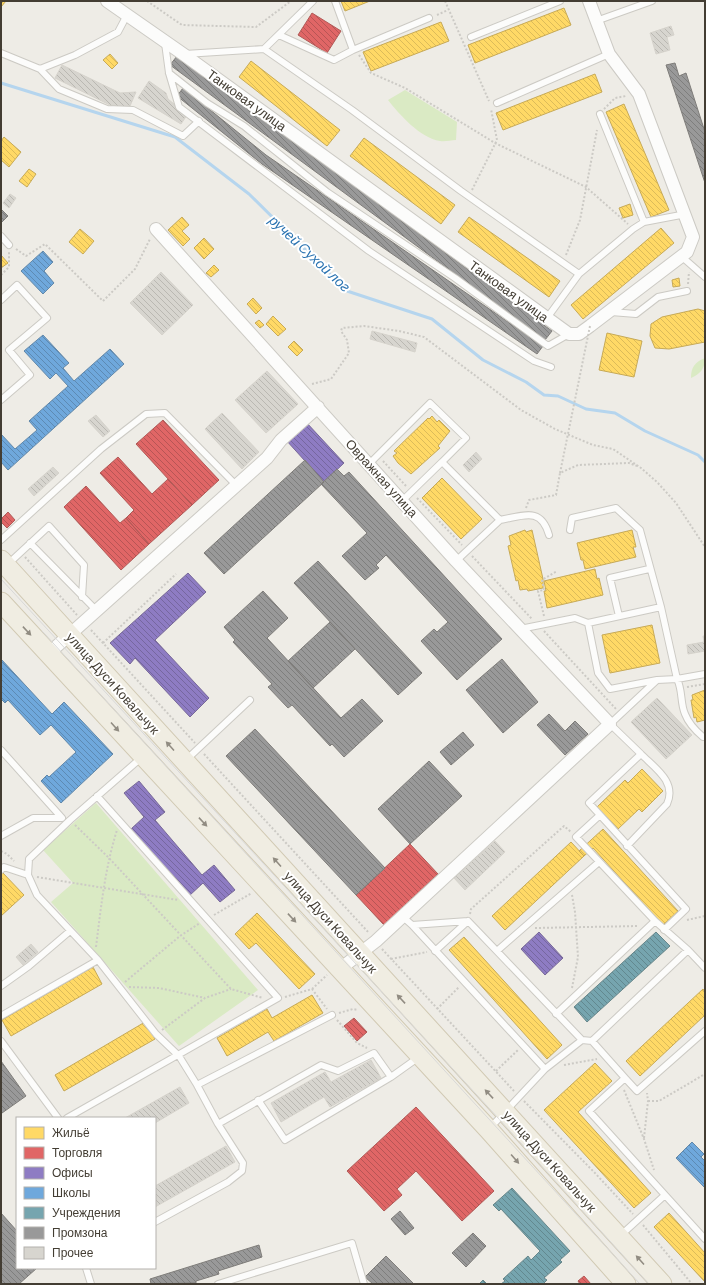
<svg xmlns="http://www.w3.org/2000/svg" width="706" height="1285" viewBox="0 0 706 1285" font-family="Barlow,sans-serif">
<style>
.green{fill:#daeac4}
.homes{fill:url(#homes-back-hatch);stroke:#c7aa57}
.shops{fill:url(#shops-back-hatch);stroke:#b15a57}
.offices{fill:url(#offices-back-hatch);stroke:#786998}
.schools{fill:url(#schools-back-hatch);stroke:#6288a9}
.public{fill:url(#public-back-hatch);stroke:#67868a}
.industry{fill:url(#industry-back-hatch);stroke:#7f7d7a}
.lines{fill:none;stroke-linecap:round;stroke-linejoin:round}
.stream{stroke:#b5d5ee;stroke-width:3}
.building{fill:url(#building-back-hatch);stroke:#d6d3cc}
.lane-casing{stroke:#cccac4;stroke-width:8}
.street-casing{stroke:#cccac4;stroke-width:14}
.primary-casing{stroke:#d1c9b3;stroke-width:21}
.path{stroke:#cccac5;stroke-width:2;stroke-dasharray:2 2;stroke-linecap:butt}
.lane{stroke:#fcfcfb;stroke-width:6}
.street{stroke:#fcfcfb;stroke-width:12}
.primary{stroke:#f0ede2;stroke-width:19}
.tram{stroke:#d8d8d7;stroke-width:1}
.path-bridge{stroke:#cccac5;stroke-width:2;stroke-dasharray:2 2;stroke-linecap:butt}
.oneway{fill:#918c82}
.labels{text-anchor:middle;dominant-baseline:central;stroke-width:4;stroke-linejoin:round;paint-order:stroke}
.street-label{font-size:13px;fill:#433d33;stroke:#fff}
.water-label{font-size:14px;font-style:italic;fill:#2a73b1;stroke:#fff}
</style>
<defs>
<pattern id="homes-back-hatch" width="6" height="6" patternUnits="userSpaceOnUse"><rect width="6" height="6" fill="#ffd966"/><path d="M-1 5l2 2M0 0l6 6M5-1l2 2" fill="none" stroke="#dcbb59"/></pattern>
<pattern id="shops-back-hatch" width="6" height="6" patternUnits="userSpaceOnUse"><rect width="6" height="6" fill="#e06666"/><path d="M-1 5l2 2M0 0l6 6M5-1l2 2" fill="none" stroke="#b75555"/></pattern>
<pattern id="offices-back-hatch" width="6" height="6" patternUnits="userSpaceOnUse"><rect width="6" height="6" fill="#8e7cc3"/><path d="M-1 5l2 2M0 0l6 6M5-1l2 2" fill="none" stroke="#76679f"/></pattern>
<pattern id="schools-back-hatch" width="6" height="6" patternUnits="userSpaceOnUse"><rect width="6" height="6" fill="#6fa8dc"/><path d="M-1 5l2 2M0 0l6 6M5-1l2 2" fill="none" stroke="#5d8ab3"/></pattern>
<pattern id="public-back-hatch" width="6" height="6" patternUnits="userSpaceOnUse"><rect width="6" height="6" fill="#76a5af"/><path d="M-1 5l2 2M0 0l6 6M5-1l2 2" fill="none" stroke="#62888f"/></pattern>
<pattern id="industry-back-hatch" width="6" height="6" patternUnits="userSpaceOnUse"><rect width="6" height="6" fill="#999"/><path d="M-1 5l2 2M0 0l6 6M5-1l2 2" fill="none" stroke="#7e7e7d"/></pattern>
<pattern id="building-back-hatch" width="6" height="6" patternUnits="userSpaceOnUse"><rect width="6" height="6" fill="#d7d5cf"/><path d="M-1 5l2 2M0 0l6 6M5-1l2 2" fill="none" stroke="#bab8b2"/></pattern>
</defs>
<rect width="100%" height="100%" fill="#eeece6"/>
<path class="green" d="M405,90L457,122L456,140C451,140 445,142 440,141C420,138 399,114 388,100Z
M705,358C705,369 700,374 691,378C691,367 695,362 705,358Z
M96,803L258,990L179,1046L51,902L73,883L43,850Z"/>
<path class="homes" d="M1,1H6L1,7Z
M341,1H370L345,11Z
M564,8L571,25L475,63L468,45Z
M441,22L449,41L371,71L363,52Z
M110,54L118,63L112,69L103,60Z
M251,61L340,130L327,146L239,77Z
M595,74L602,92L503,130L496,113Z
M624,104L669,210L651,217L606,112Z
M4,137L21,152L9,167L1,160V141Z
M364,138L455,205L441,224L350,156Z
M29,169L36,174L27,187L19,181Z
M630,204L633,215L623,218L619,208Z
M182,217L189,225L182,231L190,239L183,246L168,230Z
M469,217L560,281L549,297L458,232Z
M661,228L674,243L583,319L571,305Z
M80,229L94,241L83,254L69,242Z
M204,238L214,249L204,259L194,248Z
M1,255L8,263L1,268Z
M214,265L219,270L211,277L206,273Z
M679,278L680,286L673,287L672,280Z
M253,298L262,308L256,314L247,304Z
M698,309L705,311V342L669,349L655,348L650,336L651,324L662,317Z
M273,316L286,329L278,336L266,324Z
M259,320L264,325L260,328L255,323Z
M607,333L642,341L634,377L599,370Z
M294,341L303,350L297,356L288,347Z
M432,416L437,422L439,420L450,431L438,446L440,448L411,474L398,463L393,456L397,453L394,451L428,418L429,419Z
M442,478L482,519L461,539L422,498Z
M525,530L526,532L532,530L543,579V588L528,591L527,589L520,590L518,580L516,581L508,546L511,545L509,536Z
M632,530L636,547H633L636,557L585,569L583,560H581L577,543Z
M595,569L597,579L599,578L603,595L547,608L544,591H546L544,581Z
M652,625L660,663L610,673L602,635Z
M705,690V720L697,722L696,717L694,718L691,700H693L692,695Z
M642,769L663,791L642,812L639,809L618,829L597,807L625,780L628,783Z
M603,829L678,911L663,925L593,848L584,856L579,851Z
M571,842L584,856L505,930L492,916Z
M2,872L24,895L1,916V873Z
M257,913L315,974L299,989L256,943L249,949L235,934Z
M464,937L562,1045L547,1059L449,950Z
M93,967L102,984L11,1036L2,1020Z
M703,989L705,992V1015L640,1076L626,1061Z
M312,995L323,1013L274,1041L268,1032L227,1056L217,1038L267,1009L272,1018Z
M145,1022L155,1039L64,1091L55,1075Z
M595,1063L612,1081L578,1112L651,1193L634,1208L544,1110Z
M669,1213L705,1253V1282L654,1227Z"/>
<path class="shops" d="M312,13L341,31L327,53L298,35Z
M163,420L219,480L192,505L136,444Z
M118,457L152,494L168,479L192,505L149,544L126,518L134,510L100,473Z
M86,486L120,523L126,518L149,544L121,570L64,507Z
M8,512L15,520L7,528L1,522V519Z
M410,844L438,874L384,925L356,895Z
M354,1018L367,1032L357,1041L344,1026Z
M416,1107L494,1191L462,1221L416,1171L397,1189L402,1195L384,1211L347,1171Z
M584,1276L591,1284H580L578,1281Z"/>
<path class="offices" d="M306,422L344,463L324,482L286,440Z
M188,573L206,592L155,640L209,698L190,717L135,658L130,664L110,643Z
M139,781L165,812L155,820L202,875L214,865L235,890L220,902L203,883L189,896L131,829L144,817L124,793Z
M539,932L563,958L545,975L521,949Z"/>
<path class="schools" d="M43,251L53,262L44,271L54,283L43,294L21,271Z
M43,335L69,363L63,368L74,381L110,349L124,364L8,470L1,462V434L15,449L37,430L29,421L68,386L56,373L50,379L24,351Z
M1,659L52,714L64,702L113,754L61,803L41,781L47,775L49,777L76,752L51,725L40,735L8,700L5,703L1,699Z
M692,1142L704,1154L701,1157L705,1161V1188L676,1158Z"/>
<path class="public" d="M656,932L670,946L587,1022L574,1007Z
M512,1188L570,1251L560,1260L562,1262L544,1278L547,1280L543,1284H501L505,1281L503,1279L528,1256L531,1260L540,1251L501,1209L499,1211L493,1205Z
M483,1280L487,1284H479Z"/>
<path class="industry" d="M177,56L552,331L545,340L170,65Z
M675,63L679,76L686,73L705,132V183L666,65Z
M183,88L266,155L543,346L537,354L262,164L177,96Z
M1,209L8,216L1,223Z
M305,460L324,482L224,574L204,553Z
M337,469L344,476L349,472L502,639L457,680L421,641L434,629L437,632L448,622L386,555L376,565L379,568L365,580L342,556L367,533L321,484Z
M318,561L422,673L398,695L294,583Z
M263,591L288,618L267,638L341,718L362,699L383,721L344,757L332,744L330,746L292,705L288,708L268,687L272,684L233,642L235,640L224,627Z
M330,622L355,649L313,688L288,661Z
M502,659L538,702L503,733L466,690Z
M549,714L565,731L575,721L588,734L565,755L537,725Z
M255,729L385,868L356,895L226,756Z
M463,732L474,745L451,765L440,752Z
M429,761L462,796L410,844L378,809Z
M1,1061L26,1096L2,1113L1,1111Z
M400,1211L414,1228L405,1235L391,1219Z
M1,1213L17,1231V1268H37L19,1284H1Z
M473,1233L486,1246L466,1267L452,1253Z
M259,1245L262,1257L218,1271L219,1274L196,1281V1283L151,1284L150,1279Z
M386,1256L414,1284H373L365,1277Z"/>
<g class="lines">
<path class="stream" d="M1,83L175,137L249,194L347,291L432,319L483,360L526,382L544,395L558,396L586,409L615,413L645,431L698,455L705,462"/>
</g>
<path class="building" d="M671,26L674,35L667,37L670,50L656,54L650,33Z
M62,65L120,93L136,92L130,106L116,108L55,78Z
M149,81L166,93L168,99L187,115L181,124L138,98Z
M10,194L16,198L9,208L3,203Z
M161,272L193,305L162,335L130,303Z
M372,331L417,343L415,352L370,339Z
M267,371L298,404L266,433L235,400Z
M222,413L259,452L242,469L205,429Z
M96,415L110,431L103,437L88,421Z
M476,452L482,459L469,472L463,465Z
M53,467L59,473L34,496L28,489Z
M703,636H705V651L688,654L687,645L704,642Z
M657,698L692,735L666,759L631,722Z
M495,841L505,852L465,890L454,878Z
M31,944L38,952L23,965L16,957Z
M371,1060L381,1078L330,1107L324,1097L281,1122L271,1103L325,1072L331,1082Z
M180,1087L189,1103L155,1123V1118H125Z
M226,1146L235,1162L155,1207V1186Z"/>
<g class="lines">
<defs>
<path id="lane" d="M335,1L353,50L429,18
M596,21L652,1
M279,35L334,60L353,50
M471,37L560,1
M165,43L169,73L179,107L369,251L534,361L551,367
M264,49L313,1
M1,53L40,69L75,55L118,32L127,15
M185,54L264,49L352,110L461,191L579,274L547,318
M40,69L59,89L107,109L133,110L183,136L199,121
M169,73L207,103L244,126L327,192L455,278L548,346L569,334
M497,103L609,54
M600,114L644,222
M1,236L9,245
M681,256L705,277
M579,274L633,229L644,222L686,214
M1,300L17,285L47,318L9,350L30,375L1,400
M611,312L636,314L658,297L687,291
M369,464L430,403L466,438L442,462L500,520L456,561
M402,501L442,462
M500,520C523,516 541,506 549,535
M570,530L572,518L616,508L640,530L661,607L677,679C683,691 680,703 685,714C688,722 696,731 703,737H705
M1,540L101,449L146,414L165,413L236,485
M30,543L96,610
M8,564L49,526L84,565L82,597
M619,616L610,578L649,569
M588,623L598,673L610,689L657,680
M520,629L575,618L588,623L661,607
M1,750L62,818H33L1,836
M186,760L250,700
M600,815L576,837L655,921L688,950
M627,846L667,804C677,782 655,768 641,754
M1,870L4,867L28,875
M402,916L412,925L468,921L582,1040
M412,925L545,1069
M664,930L686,909L589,803L641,754L610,724L657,680L677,679L705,674
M498,950L599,862
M435,951L468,921
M98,960L156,1034L179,1056L197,1085L332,1015
M1,986L29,966L70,931
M556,1014L655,921
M1,1016L98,960L37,895L28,875L29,859L70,820L141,758
M1,1041L58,1118
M592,1041L625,1078
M258,1100L285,1140L391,1077
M67,1118L278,998L97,796
M218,1124L321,1065L338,1071L374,1053L391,1077L419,1057
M490,1128L545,1069L582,1040L592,1041L688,950L705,968
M665,1195L589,1111L625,1078L637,1091L705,1031
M155,1222L228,1182L242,1171L243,1163L218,1124L197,1085
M621,1235L665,1195L705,1239
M86,1268L91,1284
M218,1284L352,1243L364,1284"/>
<path id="street" d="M107,1L183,54L569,334H579L590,326L687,252L693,237L639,94L609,54L589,1
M156,229L456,561L610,724L376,941L340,969
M48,654L267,458L281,440L318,407"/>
<path id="primary" d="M1,560L662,1284
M1,602L489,1130L626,1284"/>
</defs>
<use href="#lane" class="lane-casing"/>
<use href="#street" class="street-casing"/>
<use href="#primary" class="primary-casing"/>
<path class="path" d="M147,1L182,25L256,27L291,1
M445,1L489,101
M437,15L448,10
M359,55L371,73L405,88L495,143L586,187L628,224
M604,109L615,98L626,96
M472,190L497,140L491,109
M16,249L26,256L45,244L103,301L135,269L150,239
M566,255L580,220L597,130
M1,275L9,267V252
M688,284L689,272
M312,384L331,379L349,353L347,340L341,331L342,328L364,326L399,331L424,337L521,410L555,429L593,445L613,449L641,468L657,482L676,503L705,547
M383,461L406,486
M417,498L462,545
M526,508L529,500L556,495L560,473L578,465L629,463L637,466
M472,556L532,619
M25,557L77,615
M544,616L538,591L544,590L542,580L557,571
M91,630L195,743
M544,631L616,709
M103,643L176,574
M687,687L705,684
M204,754L369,933
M75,825L108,857L231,989L263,998
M1,851L7,854L14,861
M37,877L178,900
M470,914L471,909L564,826L571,832
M214,915L252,893
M687,920L705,916
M535,928L639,926
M96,947C101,907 105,868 117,830
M382,949L514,1091
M391,959L427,952
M125,982L180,936L200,923
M129,987L159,988L205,998
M572,988L578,957L575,912L572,895
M312,989L327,975
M285,997L312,989L327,1009
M437,1009L459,987
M339,1013L353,1009L358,1010
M337,1020L357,1043L367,1048
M162,1030L205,998L231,989
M564,1065L597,1059
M496,1071L518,1050
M624,1090L644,1139L654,1170
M524,1101L594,1172L633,1214
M648,1101H659L705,1074
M644,1138L648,1101L647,1093
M643,1225L692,1284"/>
<use href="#lane" class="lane"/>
<use href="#street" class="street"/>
<use href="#primary" class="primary"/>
<path class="tram" d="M1,579L499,1119L649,1284
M42,631L640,1284"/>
<path class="path-bridge" d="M560,473L590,326"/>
</g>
<defs><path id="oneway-solid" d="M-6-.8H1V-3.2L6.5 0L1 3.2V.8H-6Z"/></defs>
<g class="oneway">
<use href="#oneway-solid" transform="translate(27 631) rotate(47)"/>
<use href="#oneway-solid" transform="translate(115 727) rotate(48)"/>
<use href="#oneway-solid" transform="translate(170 746) rotate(-132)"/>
<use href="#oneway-solid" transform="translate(203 822) rotate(47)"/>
<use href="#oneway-solid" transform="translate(277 862) rotate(-132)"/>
<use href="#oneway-solid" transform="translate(292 918) rotate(47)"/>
<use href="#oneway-solid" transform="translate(401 999) rotate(-133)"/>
<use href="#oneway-solid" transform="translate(489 1094) rotate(-133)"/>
<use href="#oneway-solid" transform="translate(515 1159) rotate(49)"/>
<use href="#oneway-solid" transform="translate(640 1260) rotate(-132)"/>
</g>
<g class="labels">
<g class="street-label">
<text transform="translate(247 100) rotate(36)">Танковая улица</text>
<text transform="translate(509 291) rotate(36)">Танковая улица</text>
<text transform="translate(382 478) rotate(48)">Овражная улица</text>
<text transform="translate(113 683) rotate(48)">улица Дуси Ковальчук</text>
<text transform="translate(331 922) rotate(48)">улица Дуси Ковальчук</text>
<text transform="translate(550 1161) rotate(48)">улица Дуси Ковальчук</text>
</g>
<g class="water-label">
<text transform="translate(310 253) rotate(43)">ручей Сухой лог</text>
</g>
</g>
<rect width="706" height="1285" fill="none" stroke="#433d33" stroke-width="4"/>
<rect x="16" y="1117" width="140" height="152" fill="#ffffff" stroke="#b4b1ad"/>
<rect x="24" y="1127" width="20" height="12" fill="#ffd966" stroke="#b4b1ad"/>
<text x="52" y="1137" font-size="12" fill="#433d33">Жильё</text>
<rect x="24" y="1147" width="20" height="12" fill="#e06666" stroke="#b4b1ad"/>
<text x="52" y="1157" font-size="12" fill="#433d33">Торговля</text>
<rect x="24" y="1167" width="20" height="12" fill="#8e7cc3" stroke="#b4b1ad"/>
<text x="52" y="1177" font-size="12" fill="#433d33">Офисы</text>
<rect x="24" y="1187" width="20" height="12" fill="#6fa8dc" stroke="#b4b1ad"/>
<text x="52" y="1197" font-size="12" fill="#433d33">Школы</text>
<rect x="24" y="1207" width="20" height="12" fill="#76a5af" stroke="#b4b1ad"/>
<text x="52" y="1217" font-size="12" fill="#433d33">Учреждения</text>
<rect x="24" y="1227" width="20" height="12" fill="#999999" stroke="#b4b1ad"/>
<text x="52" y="1237" font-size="12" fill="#433d33">Промзона</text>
<rect x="24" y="1247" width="20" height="12" fill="#d7d5cf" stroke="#b4b1ad"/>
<text x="52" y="1257" font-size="12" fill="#433d33">Прочее</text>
</svg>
